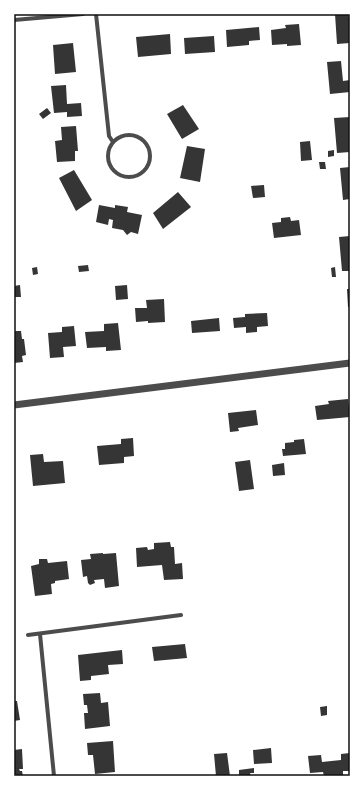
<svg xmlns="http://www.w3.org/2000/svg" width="364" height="790" viewBox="0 0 364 790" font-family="'Public Sans',sans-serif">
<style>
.building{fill:#353535}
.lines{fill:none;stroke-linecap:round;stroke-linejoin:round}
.minor{stroke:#4c4c4c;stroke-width:4}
.tertiary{stroke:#4c4c4c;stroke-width:7}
.neatline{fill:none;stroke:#111;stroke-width:1.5}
</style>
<rect width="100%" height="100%" fill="#fff"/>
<path class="building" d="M335,14H348L349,18H350V43L337,44Z
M299,24L301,45L287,46V44L272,45L271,30L286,28L285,25Z
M259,27L260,40L249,41V45L227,47L226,30Z
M170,34L171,54L138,57L136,37Z
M214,36L215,52L185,54L184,38Z
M73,43L76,72L55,74L53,45Z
M341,61L343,81L350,80V92L330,94L327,62Z
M66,85L67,104L81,103L82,116L67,117V112L54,113L51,86Z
M183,105L199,129L182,139L167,114Z
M47,108L51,113L43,119L39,114Z
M350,117V152L337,153L334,118Z
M76,126L78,151H75V161L57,162L55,141L62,140L61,127Z
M310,141L312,160L301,161L300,142Z
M187,146L205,149L200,182L180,178Z
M334,150V156L328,157V151Z
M319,162H325L326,169H320Z
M350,167V199L343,200L340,168Z
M74,170L92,200L76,211L59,178Z
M264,185L265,197L253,198L251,186Z
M178,192L191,207L163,229L153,213Z
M99,205L115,208V205L128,207L127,212L142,215L138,234L131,232L127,235L123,230L112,228L113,220L109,219L108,225L96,222Z
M290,217L291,221L299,220L301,235L274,238L272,223L281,222V218Z
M350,236V271H342L339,237Z
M88,265L89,271L79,272L78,266Z
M37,267L38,274L33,275L32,268Z
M335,267L336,277H332L331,268Z
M20,285L21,297H14V286Z
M127,285L128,299L116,300L115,286Z
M347,289H350V307H348Z
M164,299L165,322L148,323V321L136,322L135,308H147L146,300Z
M267,313L268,326L257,327V332L246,333V327L234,328L233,318L245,317V314Z
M219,318L220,331L192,333L191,321Z
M118,323L121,350L106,351V347L87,348L85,332L104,331V324Z
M74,326L76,346L63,347L64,357L50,358L48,333L62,332V327Z
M14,331H21L22,339H24L26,355L22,356L23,362L14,363Z
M348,399L350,417L317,420L315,406L329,404L328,401Z
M256,410L258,425L238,428L239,431L230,432L228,413Z
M133,438L134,456L124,457V463L99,465L97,446L121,444V439Z
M304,439L306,454L283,456L282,449H285V443L294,442V440Z
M43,454L44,462L63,461L65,483L33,486L30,455Z
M250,460L254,489L239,491L235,462Z
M284,463L285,475L273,476L272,465Z
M170,542L171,547H174L175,564L182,563L183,579L164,580L162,565L137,567L136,548L147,547L148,550L154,549V543Z
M103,553V554L116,553L119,586L105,588L104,579L94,580L95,583L90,585L88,583L87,576L83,577L81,560L91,559L90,554Z
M39,559H47L48,563L67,561L69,579L55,581V583L51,584L52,594L35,596L31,566L39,564Z
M185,644L187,658L154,661L152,647Z
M122,650L123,664L108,665L109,674L91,676V680L80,681L78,655Z
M100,693L101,703L108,702L110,726L85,729L84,713H88L87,705H84L83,694Z
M14,701H17L20,720L14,721Z
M327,706V715L321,716L320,707Z
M113,741L115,772L95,774L93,755H88L87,743Z
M271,748L272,763L254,764L253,750Z
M22,749L23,769H19L20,771H22L23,776H14V750Z
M227,753L230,776H216L214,754Z
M350,753V771H343V776H324L323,772L310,773L308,756L321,755L322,762L341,760V754Z
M254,768V773H250L251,776H239V770Z"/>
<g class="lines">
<path class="minor" d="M96,14L109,136L113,142
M14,20L83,14
M108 156a21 21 0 1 1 42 0a21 21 0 1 1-42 0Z
M40,634L54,776
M28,635L181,615"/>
<path class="tertiary" d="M14,405L350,363"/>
</g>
<rect width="364" height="790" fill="none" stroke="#ffffff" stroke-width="30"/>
<rect x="15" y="15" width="334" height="760" class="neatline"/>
</svg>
